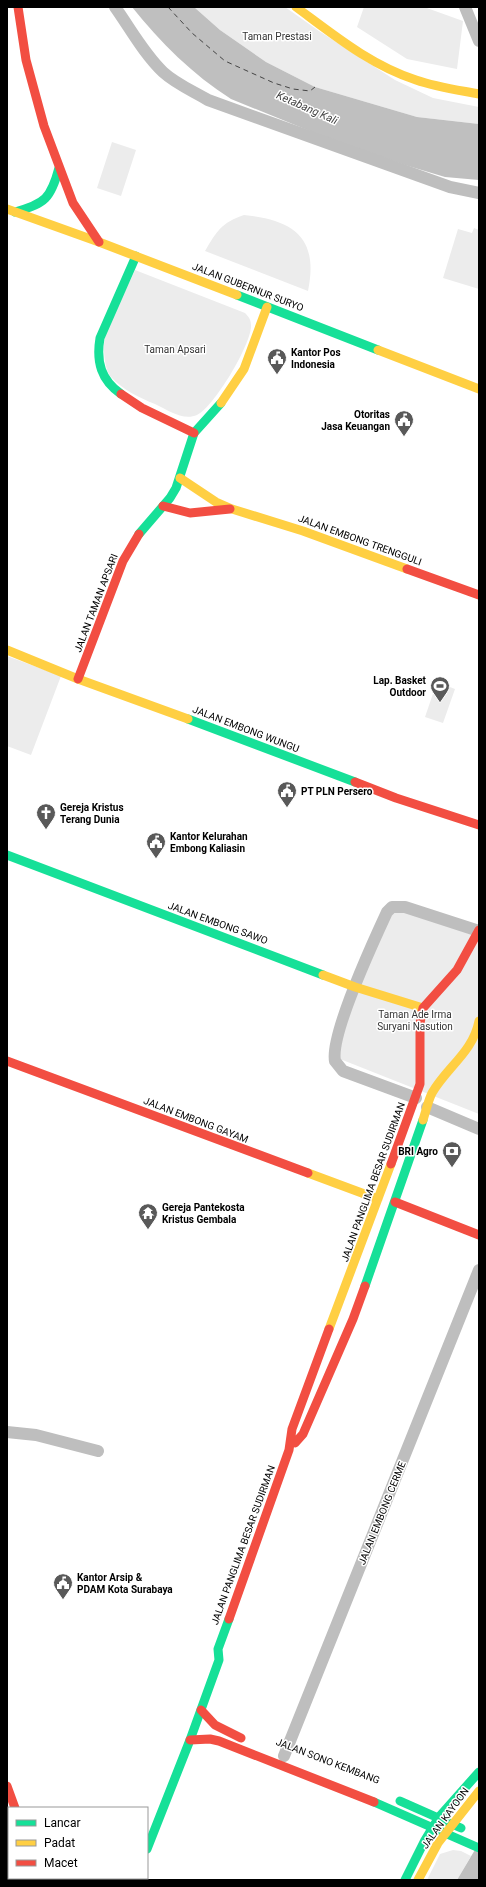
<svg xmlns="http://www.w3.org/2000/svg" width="486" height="1887" viewBox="0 0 486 1887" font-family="Roboto,sans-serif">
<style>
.green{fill:#ececec}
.water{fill:#bfbfbf}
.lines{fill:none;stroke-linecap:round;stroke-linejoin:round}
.ferry{stroke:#444;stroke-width:1;stroke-dasharray:5 4;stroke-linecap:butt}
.street{stroke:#bebebe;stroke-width:12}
.fast{stroke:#16e098;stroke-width:9}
.slow{stroke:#ffcf43;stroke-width:9}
.jam{stroke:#f24e42;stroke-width:9}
.labels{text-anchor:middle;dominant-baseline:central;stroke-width:3;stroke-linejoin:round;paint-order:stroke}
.park-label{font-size:10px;fill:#333;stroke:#fff}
.street-label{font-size:10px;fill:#000;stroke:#fff}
.poi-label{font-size:10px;font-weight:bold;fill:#000;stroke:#fff;text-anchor:start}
.water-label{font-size:11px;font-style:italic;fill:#444;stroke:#fff}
</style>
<rect width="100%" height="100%" fill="#fff"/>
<path class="green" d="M194,7H285L319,31L395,80L433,98L479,107V124L417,117L315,87L266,62L220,30Z
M364,7H424L463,21L457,69L407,59L357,27Z
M112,142L136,150L121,196L97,188Z
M244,215C294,220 319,238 308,291L205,251C217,231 221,223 244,215Z
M474,228L479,230V289L443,278L458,229L472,233Z
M135,270L245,313C249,317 251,320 251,326C251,345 214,407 197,415C183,421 168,410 155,404C140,398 123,390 111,377C104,369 102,344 106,334C113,312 126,291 135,270Z
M7,656L61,676L31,755L7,746Z
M437,682L455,689L443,723L425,717Z
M396,908L479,936V1114L340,1059L338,1045L386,914Z
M453,1850L461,1851L471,1856L457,1880H427L440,1854Z"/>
<path class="water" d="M132,7H194L220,30L266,62L315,87L417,117L479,124V180L445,177L405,165L322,136L231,99C193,75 160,42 132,7Z
M479,1843V1880H457Z"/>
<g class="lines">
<path class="ferry" d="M168,7L192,33L225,61L274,83L293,89L310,91L315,87"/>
<path class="street" d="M115,7C130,28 144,54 163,72C176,84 193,91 208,100L450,187L479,193
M465,7L479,41
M416,1098L343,1071L335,1061C330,1035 374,940 387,912L392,907H405L479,931
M427,1107L479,1129
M7,1432L36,1435L98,1451
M284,1756L479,1270"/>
<path class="fast" d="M15,212C45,204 51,198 59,168
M237,295L378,350
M121,394C101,380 96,362 100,338L136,256
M139,534L170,498L176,488L194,433L221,403
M188,719L355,782
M7,855L323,975
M365,1286L423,1120
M400,1801L461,1828
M374,1802L479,1848
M147,1849L190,1740L219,1660L218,1649L229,1619
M42,1878V1880
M405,1880L425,1840L439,1817L479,1772"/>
<path class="slow" d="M296,7C334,35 370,65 416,80C436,87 458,90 479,94
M7,209L99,242L237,295
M378,350L479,389
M221,403L244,369L267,307
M180,478L216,502L232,509L303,531L407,569
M7,650L78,679L188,719
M323,975L355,987L423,1008
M423,1120C426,1111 428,1101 432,1093C447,1067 473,1052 479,1021
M308,1173L378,1199
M329,1329L391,1164
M418,1880L438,1843L479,1791"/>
<path class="jam" d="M18,7L26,60L44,126L73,203L99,242
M121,394L142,408L194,433
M163,506L190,513L230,509
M407,569L479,595
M78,679L123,561L139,534
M355,782L396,798L479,825
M7,1061L308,1173
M391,1164L420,1084V1023L423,1008L457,970L479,930
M395,1202L479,1235
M295,1443L303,1434L353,1319L365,1286
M229,1619L289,1450L292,1429L329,1329
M201,1710L215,1725L241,1738
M190,1740L210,1739L219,1741L374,1802
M7,1786L15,1808
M132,1880L133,1878"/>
</g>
<defs>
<symbol id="civic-pin" viewBox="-11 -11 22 30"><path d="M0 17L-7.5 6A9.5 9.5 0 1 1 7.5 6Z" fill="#595959" stroke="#fff"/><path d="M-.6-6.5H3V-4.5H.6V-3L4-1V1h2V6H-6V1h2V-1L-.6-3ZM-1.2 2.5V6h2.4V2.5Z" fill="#fff"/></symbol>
<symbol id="stadium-pin" viewBox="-11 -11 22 30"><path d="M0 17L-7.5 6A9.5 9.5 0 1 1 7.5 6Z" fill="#595959" stroke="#fff"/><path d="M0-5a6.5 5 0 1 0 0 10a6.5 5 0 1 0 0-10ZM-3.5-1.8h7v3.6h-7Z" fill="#fff"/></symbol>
<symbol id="church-pin" viewBox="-11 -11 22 30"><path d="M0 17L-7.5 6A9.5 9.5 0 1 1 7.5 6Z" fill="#595959" stroke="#fff"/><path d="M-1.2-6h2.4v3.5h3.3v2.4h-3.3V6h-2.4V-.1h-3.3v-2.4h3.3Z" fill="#fff"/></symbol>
<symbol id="bank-pin" viewBox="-11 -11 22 30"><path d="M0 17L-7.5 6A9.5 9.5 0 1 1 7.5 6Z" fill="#595959" stroke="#fff"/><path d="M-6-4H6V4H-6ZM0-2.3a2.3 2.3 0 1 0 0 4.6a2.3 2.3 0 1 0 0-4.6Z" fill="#fff"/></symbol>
<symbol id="temple-pin" viewBox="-11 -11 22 30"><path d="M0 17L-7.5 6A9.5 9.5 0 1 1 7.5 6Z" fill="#595959" stroke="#fff"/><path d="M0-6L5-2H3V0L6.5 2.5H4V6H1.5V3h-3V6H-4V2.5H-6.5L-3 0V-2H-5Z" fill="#fff"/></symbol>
</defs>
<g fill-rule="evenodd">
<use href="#civic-pin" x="266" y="347" width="22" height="30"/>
<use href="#civic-pin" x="393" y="409" width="22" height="30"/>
<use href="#stadium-pin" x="429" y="675" width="22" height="30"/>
<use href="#civic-pin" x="276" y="780" width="22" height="30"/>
<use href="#church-pin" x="35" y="802" width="22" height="30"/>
<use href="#civic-pin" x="145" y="831" width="22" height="30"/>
<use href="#bank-pin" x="441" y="1140" width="22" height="30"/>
<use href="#temple-pin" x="137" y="1202" width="22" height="30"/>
<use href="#civic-pin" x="52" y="1572" width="22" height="30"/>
</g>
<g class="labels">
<g class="park-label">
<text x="277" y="36">Taman Prestasi</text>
<text x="175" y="349">Taman Apsari</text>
<text x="415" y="1014">Taman Ade Irma<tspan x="415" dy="12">Suryani Nasution</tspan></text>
</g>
<g class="street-label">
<text transform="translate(248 287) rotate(21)">JALAN GUBERNUR SURYO</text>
<text transform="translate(360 540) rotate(20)">JALAN EMBONG TRENGGULI</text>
<text transform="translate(96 603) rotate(-69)">JALAN TAMAN APSARI</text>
<text transform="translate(246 729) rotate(21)">JALAN EMBONG WUNGU</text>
<text transform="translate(218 923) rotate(20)">JALAN EMBONG SAWO</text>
<text transform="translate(196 1120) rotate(21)">JALAN EMBONG GAYAM</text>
<text transform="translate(373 1182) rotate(-70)">JALAN PANGLIMA BESAR SUDIRMAN</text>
<text transform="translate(382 1513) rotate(-68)">JALAN EMBONG CERME</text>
<text transform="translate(243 1545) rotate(-70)">JALAN PANGLIMA BESAR SUDIRMAN</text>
<text transform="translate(328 1761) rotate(21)">JALAN SONO KEMBANG</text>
<text transform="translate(445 1818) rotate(-54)">JALAN KAYOON</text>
</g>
<g class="poi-label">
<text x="291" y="352">Kantor Pos<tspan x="291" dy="12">Indonesia</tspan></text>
<text x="390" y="414" text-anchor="end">Otoritas<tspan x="390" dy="12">Jasa Keuangan</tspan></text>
<text x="426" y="680" text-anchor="end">Lap. Basket<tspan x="426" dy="12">Outdoor</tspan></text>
<text x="301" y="791">PT PLN Persero</text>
<text x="60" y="807">Gereja Kristus<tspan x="60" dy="12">Terang Dunia</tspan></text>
<text x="170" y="836">Kantor Kelurahan<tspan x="170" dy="12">Embong Kaliasin</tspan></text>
<text x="438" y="1151" text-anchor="end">BRI Agro</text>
<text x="162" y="1207">Gereja Pantekosta<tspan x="162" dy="12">Kristus Gembala</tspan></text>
<text x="77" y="1577">Kantor Arsip &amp;<tspan x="77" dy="12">PDAM Kota Surabaya</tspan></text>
</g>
<g class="water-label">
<text transform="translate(307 108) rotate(24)">Ketabang Kali</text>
</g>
</g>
<rect width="486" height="1887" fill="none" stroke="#000000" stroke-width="16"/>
<rect x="8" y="1807" width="140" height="72" fill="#ffffff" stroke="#999999"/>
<rect x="16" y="1820" width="20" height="6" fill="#16e098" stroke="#999999"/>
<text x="44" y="1827" font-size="12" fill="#000000">Lancar</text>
<rect x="16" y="1840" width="20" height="6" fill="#ffcf43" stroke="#999999"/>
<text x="44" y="1847" font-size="12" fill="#000000">Padat</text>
<rect x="16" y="1860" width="20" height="6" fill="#f24e42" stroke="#999999"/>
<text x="44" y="1867" font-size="12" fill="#000000">Macet</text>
</svg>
